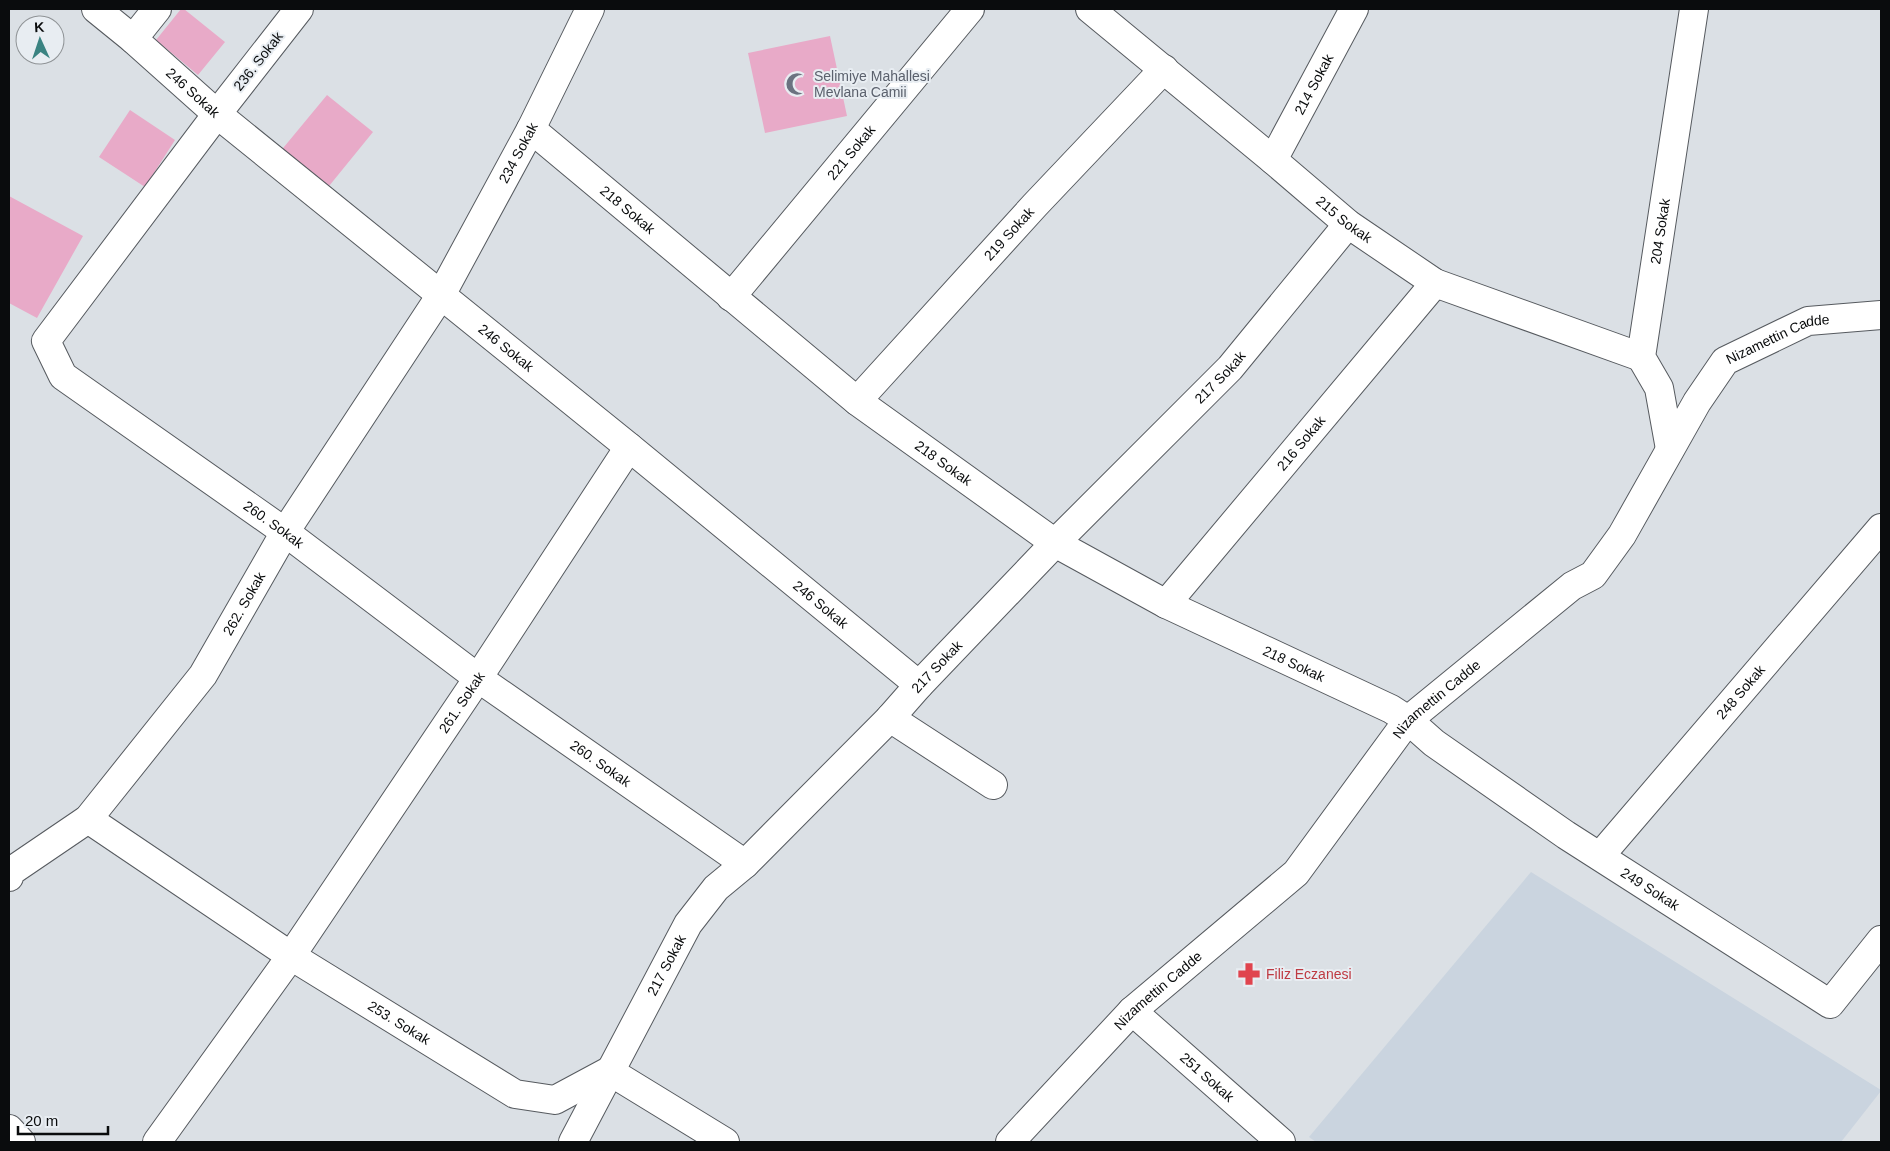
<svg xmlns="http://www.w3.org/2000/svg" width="1890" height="1151" viewBox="0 0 1890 1151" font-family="Helvetica,sans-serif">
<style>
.built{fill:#cad4df}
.building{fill:#e8aac8}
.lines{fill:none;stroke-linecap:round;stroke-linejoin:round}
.street-casing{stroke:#565a5f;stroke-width:30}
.secondary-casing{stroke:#565a5f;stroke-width:30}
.street{stroke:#fff;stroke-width:28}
.secondary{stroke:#fff;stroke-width:28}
.labels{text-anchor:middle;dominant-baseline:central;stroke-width:4;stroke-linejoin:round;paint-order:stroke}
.street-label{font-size:14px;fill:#0a0c0d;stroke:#e8edf2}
.worship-label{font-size:14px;fill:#5b616d;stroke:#e8edf2;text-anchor:start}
.health-label{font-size:14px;fill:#be3a42;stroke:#e8edf2;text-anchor:start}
</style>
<rect width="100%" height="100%" fill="#dbe0e5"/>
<path class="built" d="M1531,872L1881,1090V1091L1841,1142H1316L1309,1137Z"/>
<path class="building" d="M181,9H184L225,42L198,75L156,40Z
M830,36L847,116L765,133L748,53Z
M327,95L373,132L325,191L279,153Z
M130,110L175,140L145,187L99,157Z
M9,196L83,236L37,318L9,303Z"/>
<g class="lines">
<defs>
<g id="street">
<path id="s1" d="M96,9L133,39L217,114L629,447L919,685"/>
<path id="s2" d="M299,9L217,114L46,341L63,376L285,532L478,678L745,864"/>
<path id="s3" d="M1090,9L1273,160L1348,224L1435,283L1641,357"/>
<path d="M133,39L157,9"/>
<path id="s4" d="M531,129L857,401L1055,543L1166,604L1391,709L1408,720L1434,743L1566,835L1830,1004L1881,940"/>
<path id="s5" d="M1273,160L1354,9"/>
<path id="s6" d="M731,297L970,9"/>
<path id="s7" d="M857,401L1035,205L1164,69"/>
<path id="s8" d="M1670,449L1659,388L1641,357L1694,9"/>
<path id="s9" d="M1166,604L1435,283"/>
<path d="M890,718L993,785"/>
<path id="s10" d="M88,819L291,956L515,1094L555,1100L609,1071L725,1142"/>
<path id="s11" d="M1600,856L1881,528"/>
<path id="s12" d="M9,877L10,872L88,819L203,675L285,532L441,295L531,129L590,9"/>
<path id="s13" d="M1132,1011L1281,1142"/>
<path d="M9,1129L21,1142"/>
<path id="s14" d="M157,1142L291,956L478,678L629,447"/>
<path id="s15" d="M573,1142L688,924L716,888L745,864L890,718L919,685L1055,543L1230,368L1348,224"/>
</g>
<g id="secondary">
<path id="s16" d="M1010,1142L1132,1011L1296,873L1408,720L1572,586L1593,575L1622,535L1697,402L1725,361L1808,321L1881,315"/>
</g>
</defs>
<use href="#street" class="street-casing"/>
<use href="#secondary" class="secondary-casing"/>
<use href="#street" class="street"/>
<use href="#secondary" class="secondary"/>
</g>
<defs>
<symbol id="mosque-bare" viewBox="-9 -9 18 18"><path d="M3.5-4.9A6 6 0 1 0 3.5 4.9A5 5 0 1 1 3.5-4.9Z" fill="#6b7280" stroke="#e8edf2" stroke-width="2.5" paint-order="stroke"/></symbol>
<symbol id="pharmacy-bare" viewBox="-9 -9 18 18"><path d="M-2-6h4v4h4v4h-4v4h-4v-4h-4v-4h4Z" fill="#e0444e" stroke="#e8edf2" stroke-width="2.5" paint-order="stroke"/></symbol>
</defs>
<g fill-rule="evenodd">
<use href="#mosque-bare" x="781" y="68" width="32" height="32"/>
<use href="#pharmacy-bare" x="1233" y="958" width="32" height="32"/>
</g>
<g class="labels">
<g class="street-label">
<text transform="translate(258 61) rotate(-52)">236. Sokak</text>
<text stroke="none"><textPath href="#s5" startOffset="86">214 Sokak</textPath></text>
<text stroke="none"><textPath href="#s1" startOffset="128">246 Sokak</textPath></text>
<text stroke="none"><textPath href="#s12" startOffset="894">234 Sokak</textPath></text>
<text stroke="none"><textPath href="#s6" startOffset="188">221 Sokak</textPath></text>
<text stroke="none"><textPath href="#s4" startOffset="126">218 Sokak</textPath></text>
<text stroke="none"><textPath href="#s3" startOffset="330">215 Sokak</textPath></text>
<text stroke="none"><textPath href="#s8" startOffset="225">204 Sokak</textPath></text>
<text stroke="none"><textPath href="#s7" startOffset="226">219 Sokak</textPath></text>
<text stroke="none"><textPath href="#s16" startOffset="1128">Nizamettin Cadde</textPath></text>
<text stroke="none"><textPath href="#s1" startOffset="532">246 Sokak</textPath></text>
<text stroke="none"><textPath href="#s15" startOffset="1010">217 Sokak</textPath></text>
<text stroke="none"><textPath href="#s9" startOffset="210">216 Sokak</textPath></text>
<text stroke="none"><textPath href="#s4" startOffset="531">218 Sokak</textPath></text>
<text stroke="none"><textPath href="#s2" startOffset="714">260. Sokak</textPath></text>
<text stroke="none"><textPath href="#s12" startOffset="366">262. Sokak</textPath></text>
<text stroke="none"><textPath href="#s1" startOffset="938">246 Sokak</textPath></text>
<text stroke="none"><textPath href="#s4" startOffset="936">218 Sokak</textPath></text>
<text stroke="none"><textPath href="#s15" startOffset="605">217 Sokak</textPath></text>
<text stroke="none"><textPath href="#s11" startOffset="216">248 Sokak</textPath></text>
<text stroke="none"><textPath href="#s16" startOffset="618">Nizamettin Cadde</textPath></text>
<text stroke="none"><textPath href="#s14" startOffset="535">261. Sokak</textPath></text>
<text stroke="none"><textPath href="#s2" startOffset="1119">260. Sokak</textPath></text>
<text stroke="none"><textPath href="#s4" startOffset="1359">249 Sokak</textPath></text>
<text stroke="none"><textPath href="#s15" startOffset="200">217 Sokak</textPath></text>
<text stroke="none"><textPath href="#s16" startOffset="212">Nizamettin Cadde</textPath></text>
<text stroke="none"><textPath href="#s10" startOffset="372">253. Sokak</textPath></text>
<text stroke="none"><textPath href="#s13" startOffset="100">251 Sokak</textPath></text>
</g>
<g class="worship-label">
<text x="814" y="76">Selimiye Mahallesi<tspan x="814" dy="16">Mevlana Camii</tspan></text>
</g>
<g class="health-label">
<text x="1266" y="974">Filiz Eczanesi</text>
</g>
</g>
<rect width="1890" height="1151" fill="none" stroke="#0a0c0d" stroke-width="20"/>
<g transform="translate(40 40) rotate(357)"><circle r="24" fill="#e8edf2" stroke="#8f9396"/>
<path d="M0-4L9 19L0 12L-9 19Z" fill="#3a8382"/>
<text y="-8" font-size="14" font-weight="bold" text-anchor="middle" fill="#0a0c0d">K</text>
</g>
<path d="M18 1126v8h90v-8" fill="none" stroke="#0a0c0d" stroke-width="2.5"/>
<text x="25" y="1126" font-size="15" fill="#0a0c0d" stroke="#e8edf2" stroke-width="4" paint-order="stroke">20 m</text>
</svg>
